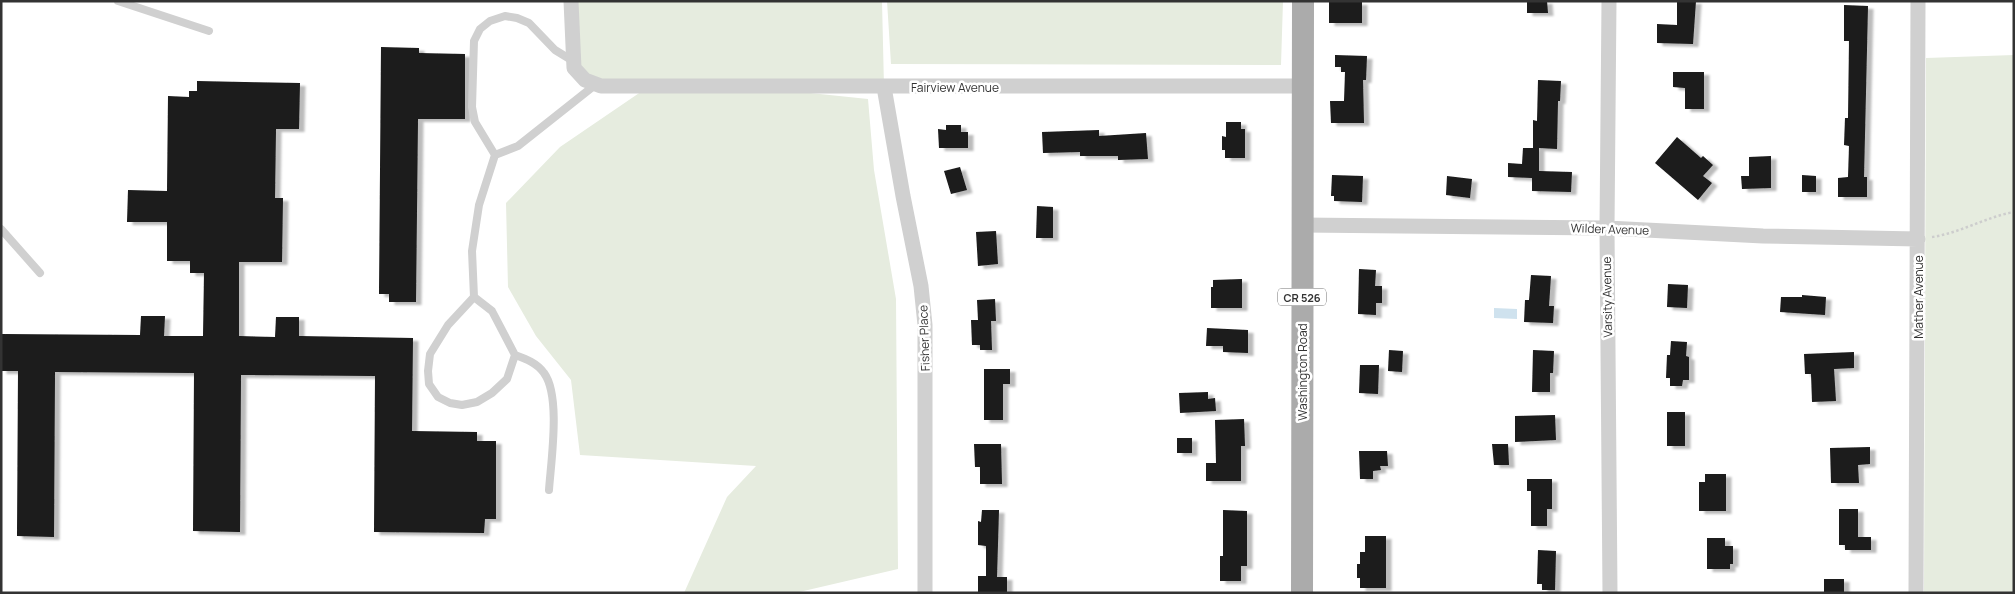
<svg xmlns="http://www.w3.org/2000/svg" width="2015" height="594" viewBox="0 0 2015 594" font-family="Manrope,sans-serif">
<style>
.green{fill:#e6ecdf}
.water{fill:#cfe2ee}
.building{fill:#1a1a1a;filter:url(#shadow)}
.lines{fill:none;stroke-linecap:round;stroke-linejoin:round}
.path{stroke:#cdcdcd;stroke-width:2.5;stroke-dasharray:2.5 2.5;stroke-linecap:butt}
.lane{stroke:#d0d0d0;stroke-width:8}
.street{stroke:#d0d0d0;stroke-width:15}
.primary{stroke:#ababab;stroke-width:22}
.labels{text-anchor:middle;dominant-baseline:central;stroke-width:5;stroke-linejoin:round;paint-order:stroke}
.shield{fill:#fff;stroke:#707070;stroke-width:1}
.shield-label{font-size:11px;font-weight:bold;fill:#333}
.street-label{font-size:12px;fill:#333;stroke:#fff}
</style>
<defs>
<filter id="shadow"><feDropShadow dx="5.5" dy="3" stdDeviation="1" flood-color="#0004"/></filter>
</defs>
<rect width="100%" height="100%" fill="#fff"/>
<path class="green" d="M571,1H882L884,87L762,88L868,99L874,170L896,299L898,569L795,593H684L727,497L756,466L580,455L571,380L536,336L508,287L506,203L560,147L648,87L580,77Z
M887,1H1283L1281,65L891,64Z
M2014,55V593H1924L1926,58Z"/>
<path class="water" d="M1494,308L1517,309V319L1494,318Z"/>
<path class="building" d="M1527,1H1547L1548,13H1527Z
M1677,1H1696L1693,44L1657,43V24L1677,25Z
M1329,2H1362V23H1329Z
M1844,5L1868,6L1864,177H1867V197H1838V178L1848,177L1849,146L1844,145L1845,118H1848L1849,41H1844Z
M381,47L419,48V53L465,54V119H418L416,302H389V294H379Z
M1335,55L1367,56L1366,80H1363L1364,123H1331L1330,101H1344L1345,72H1341V67H1335Z
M1673,72H1704V109H1685V88L1673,87Z
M1538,80L1561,81L1560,101H1558L1557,149L1539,148V171L1572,172L1571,192L1532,191V178L1508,177V163L1522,164L1523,148H1533V120L1537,121Z
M197,81L300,83L299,129H276L275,198H283L282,262H239V336L275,337L276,317H299V336L413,338L412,431L477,432V441H496V519H485L484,533L374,532L375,376L241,375L240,532L193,531L194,373L55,372L54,537L17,536L18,371H1V334L140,335L141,316H165L164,336H203L204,273H190V261H167V222H127L128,190L167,191L168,96L189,97V91H197Z
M1226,122H1241V129H1245V158H1225V150H1222V136L1226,137Z
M946,125H961V132H968V148H939L938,129L946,130Z
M1099,130V136L1146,133L1148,159L1118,160V156H1080V152L1043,153L1042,132Z
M1677,137L1701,158L1703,156L1713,165L1703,176L1712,183L1698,200L1655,163Z
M1771,156V188L1742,189L1741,176H1749V157Z
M960,167L967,190L951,194L944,171Z
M1332,175L1363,176L1362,202L1334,201V196H1331Z
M1802,175L1816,176V192H1802Z
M1447,176L1472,179L1470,198L1446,195Z
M1037,206L1053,207V238H1036Z
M996,231L998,264L978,266L976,232Z
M1359,269L1376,270L1375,286H1382V303H1376V315L1358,314Z
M1531,275L1551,276L1549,306H1554L1553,323L1524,322L1525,300H1529Z
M1242,279V308H1211V287H1213V280Z
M1668,284L1688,285L1687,308L1667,307Z
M1802,295L1826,297L1825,315L1780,312L1781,297H1802Z
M995,299L996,321H991L992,350H980V345H972L971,320H978L977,300Z
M1207,328L1248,330V353L1223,352V346H1206Z
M1671,341L1687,342L1686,356L1689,357V380H1683L1682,386H1670V378H1666L1667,355H1670Z
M1389,350L1403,351L1402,372L1388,371Z
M1533,350L1554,351L1553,373H1550V392H1532Z
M1854,352V368L1834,369L1836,401L1812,402L1811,374H1805L1804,354Z
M1360,365H1379L1378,394L1359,393Z
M984,369H1010V384H1003V420H984Z
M1208,392V399L1215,398L1216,411L1180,413L1179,393Z
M1667,412H1685V446H1667Z
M1555,415L1556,440L1515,442V416Z
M1244,419L1245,446H1241V481H1206V463H1216L1215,420Z
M1177,438H1192V453H1177Z
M974,444H1001L1002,484H980V467H975Z
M1492,444H1508L1509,465H1494Z
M1870,447V464L1858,465L1859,483H1831L1830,448Z
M1359,451H1387L1388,466H1380L1381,470L1373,471V479H1360Z
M1705,474H1726V511H1699V482H1705Z
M1527,479H1552V509H1547V526H1531V491H1527Z
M1839,509H1858V537H1871V550H1845V545H1839Z
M982,510H999L997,577H1007V593H978V576H986V546L978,545V521L981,522Z
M1223,510L1247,511V566H1241V581H1220V556H1223Z
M1365,536H1386V588H1360V578H1357V564H1360V552H1365Z
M1707,538H1725V546H1733V564H1730V569H1707Z
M1538,550L1556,551L1555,590H1542V584H1537Z
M1824,579H1844V593H1824Z"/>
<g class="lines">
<path class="path" d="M1932,237C1960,233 1986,217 2014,212"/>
<path class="lane" d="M118,1L209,31
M495,155L475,122L472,107L474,41L480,29L490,21L505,16L517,18L529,23L555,50L573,61
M1,229L40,273
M474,297L448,325L430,354L428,371L429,384L438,397L450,403L462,405L477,402L492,393L507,379L515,355
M549,490C551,461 561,396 544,373C537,363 526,359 515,355L492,311L474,297L472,251L479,205L495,155L518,146L595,85"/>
<path class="street" d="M571,1L574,68L585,80L601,86H1303
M1609,1L1607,228L1610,593
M884,87L903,196L921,286L925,325V593
M1302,225L1607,228L1763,236L1918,239
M1916,593L1918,1"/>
<path class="primary" d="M1302,593L1303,1"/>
</g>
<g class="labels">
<rect class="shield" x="1278" y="288.5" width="48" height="17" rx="4"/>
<g class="shield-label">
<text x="1302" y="297">CR 526</text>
</g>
<g class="street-label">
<text x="955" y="87">Fairview Avenue</text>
<text transform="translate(1610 229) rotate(2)">Wilder Avenue</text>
<text transform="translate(1607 297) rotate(-91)">Varsity Avenue</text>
<text transform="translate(1918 297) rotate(-90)">Mather Avenue</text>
<text transform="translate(924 338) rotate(-92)">Fisher Place</text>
<text transform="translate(1302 372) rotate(-90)">Washington Road</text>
</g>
</g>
<rect width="2015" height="594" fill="none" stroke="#333333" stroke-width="5"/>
</svg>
